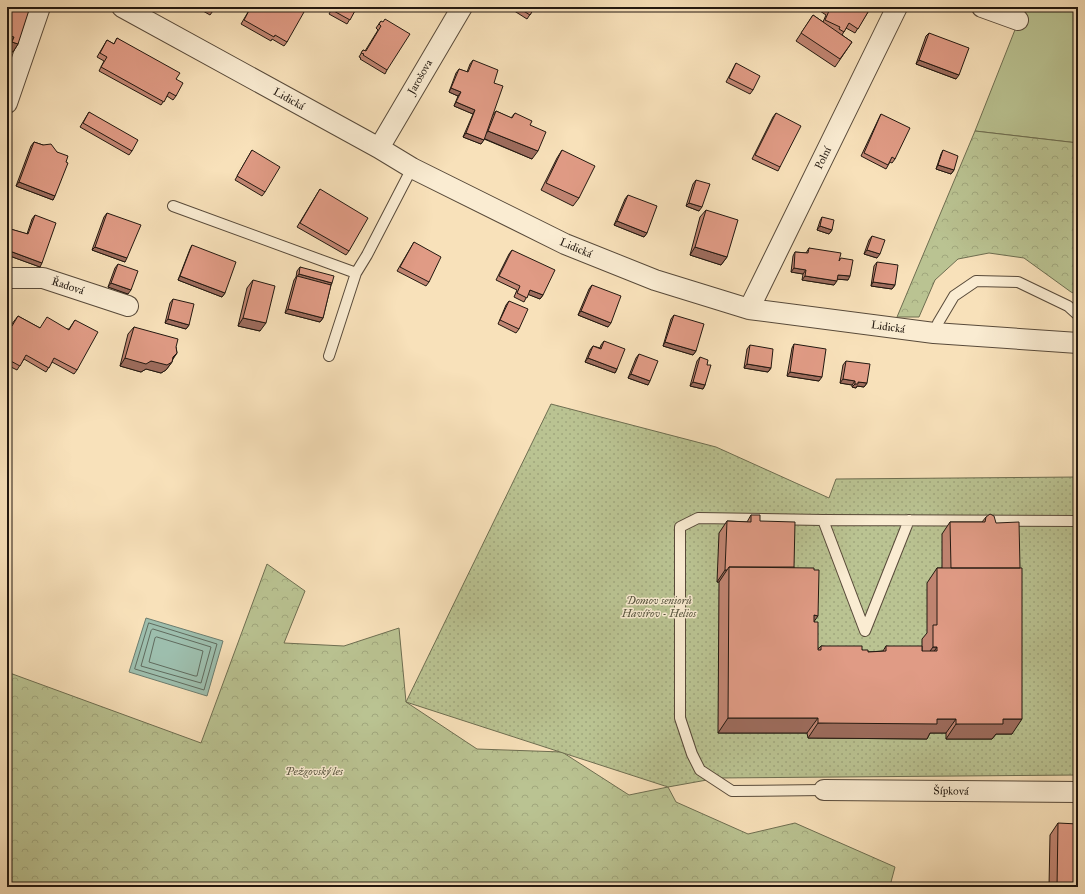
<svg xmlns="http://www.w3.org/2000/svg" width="1085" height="894" viewBox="0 0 1085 894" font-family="'IM FELL Great Primer',serif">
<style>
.grass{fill:#bac392;stroke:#6e6e51}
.forest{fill:url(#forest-crowns);stroke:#6e6e51}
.park{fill:url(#park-dots);stroke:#6e6e51}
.water{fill:#9dbead;stroke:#6c7c6e}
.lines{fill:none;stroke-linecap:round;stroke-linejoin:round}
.shore{stroke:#606b5e;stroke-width:1}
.service-casing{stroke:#584a3a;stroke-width:12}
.minor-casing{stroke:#584a3a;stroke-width:22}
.service{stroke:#faecd2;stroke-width:10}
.minor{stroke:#faecd2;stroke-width:20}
.wall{fill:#c18572;stroke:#221810}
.shaded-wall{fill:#9d6c5d;stroke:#221810}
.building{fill:#e09b85;stroke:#221810}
.labels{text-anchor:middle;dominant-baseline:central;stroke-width:3;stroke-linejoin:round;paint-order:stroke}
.street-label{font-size:11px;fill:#221810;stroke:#faecd2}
.park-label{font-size:11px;font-style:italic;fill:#57543e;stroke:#faecd2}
</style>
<defs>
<pattern id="forest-crowns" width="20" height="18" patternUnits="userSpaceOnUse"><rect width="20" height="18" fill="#bac392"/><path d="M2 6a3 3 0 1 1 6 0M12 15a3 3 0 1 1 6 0" fill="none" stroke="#a0a77d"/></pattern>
<pattern id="park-dots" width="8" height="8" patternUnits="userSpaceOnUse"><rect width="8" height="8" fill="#bac392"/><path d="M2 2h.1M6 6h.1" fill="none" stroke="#a0a77d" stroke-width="1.8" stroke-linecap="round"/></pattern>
</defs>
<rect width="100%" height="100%" fill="#f8e1ba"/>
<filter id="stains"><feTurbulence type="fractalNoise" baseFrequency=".005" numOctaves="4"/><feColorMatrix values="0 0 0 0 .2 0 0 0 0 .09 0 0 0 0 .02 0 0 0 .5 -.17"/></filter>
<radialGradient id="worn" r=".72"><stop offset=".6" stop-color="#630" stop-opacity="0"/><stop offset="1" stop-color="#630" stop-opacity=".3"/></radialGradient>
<path class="grass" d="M1024,7H1078V143L975,131Z"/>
<path class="forest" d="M975,131L1078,143V295L1071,292L1024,258L989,253L958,259L935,280L919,317H897Z
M267,564L305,591L284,643L344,646L399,628L406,702L477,749L562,752L629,795L668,787L676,802L748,834L795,823L895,867L891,882L899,887H7V672L201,743Z"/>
<path class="park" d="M551,404L716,447L829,498L836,479L1078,477V775L718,778L668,787L406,702Z"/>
<path class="water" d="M146,618L223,641L207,696L129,672Z"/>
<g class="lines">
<path class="shore" d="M149,623L217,644L204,690L135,669Z
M153,629L211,647L201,683L141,666L151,631Z
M157,637L203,651L197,676H195L149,662L155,638Z"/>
<defs>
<path id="service" d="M173,206L356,273
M934,333L938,323L954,296L976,281L1018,282L1068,306L1078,315
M329,356L356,273L367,255L412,168
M823,520L865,631L909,520
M824,790L732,791L700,770L692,754L680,718V527L698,518L823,520L1078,521"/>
<path id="minor" d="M122,7L379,148L412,168L565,244L655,280L749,309L934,333L1078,343
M982,7L1018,20
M7,103L40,7
M379,148L462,7
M7,278H43L128,306
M749,309L897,7
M824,790L1078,792"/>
</defs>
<use href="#service" class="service-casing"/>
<use href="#minor" class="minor-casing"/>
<use href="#service" class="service"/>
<use href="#minor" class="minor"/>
</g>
<path class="wall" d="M7,7L18,44L13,52L7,50L9,45H7Z
M196,7H224L221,11L215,8L210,15Z
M251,7H295L287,42L284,46L272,39L271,41L241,24Z
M333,7H357L347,24L329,14Z
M508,7H535L527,19Z
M819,7H871L855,33L846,28L842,35L852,42L835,67L796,41L813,15L823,22L826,15L817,9Z
M381,21L387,70L385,74L360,59L361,58L359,57L363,50L365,51L378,30L376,28Z
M929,33L956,79L916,64L926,36Z
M117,38L176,79V96L173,100L167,96L161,105L99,71L104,61L97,57L107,40L114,44Z
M473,60L494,83L492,116L496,111L511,118L515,113L530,125L532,159L484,139L481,144L463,137L473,114L454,106L458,96L449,92L456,73L459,69L467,72L470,64Z
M736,63L753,90L750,94L726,82Z
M89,112L132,151L129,155L80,127Z
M776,113L780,167L778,171L752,159L773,117Z
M881,114L895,159L892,163L890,162L886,169L861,156L879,118Z
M34,142L43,145L57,152L66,162L53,200L16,186L31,146Z
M252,150L265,192L262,196L235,180Z
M562,150L579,198L573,206L541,190L557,158Z
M943,150L954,170L951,174L936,169L941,154Z
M696,180L699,211L686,206L693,184Z
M320,189L349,251L346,255L297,227Z
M628,195L647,233L644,237L614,225L625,199Z
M706,210L727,257L721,265L690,255L700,217Z
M107,213L125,262L92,250L104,217Z
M35,215L40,267L7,255V228L27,234L32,219Z
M822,217L832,230L829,234L817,230L820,221Z
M872,236L877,258L864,254L869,240Z
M414,242L429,282L426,286L397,271Z
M192,245L225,293L222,297L178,280L190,249Z
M809,248L840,259L848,280L837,279L834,285L802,280L803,274L791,272L793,256L795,252L806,253Z
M512,250L543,295L540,299L528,294L524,302L514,297L517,290L496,280L509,254Z
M877,262L895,285L892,289L871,286L874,266Z
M118,264L128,294L108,287L115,268Z
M300,267L332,283L331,285L323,318L320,322L285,313L294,280L296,277L297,271Z
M253,280L260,331L238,326L247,288Z
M592,285L608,327L578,315L589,289Z
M173,299L189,325L186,329L165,323L170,303Z
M509,301L519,329L516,333L498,324L506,305Z
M674,315L696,351L693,355L663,346L671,319Z
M18,316L40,328L69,329L75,320L77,370L74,374L52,362L46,372L24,359L17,370L7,365V323L11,325Z
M134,327L176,347L177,353L173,359L172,362L166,370L161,373L146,369L141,372L120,366L128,334Z
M604,341L617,369L615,373L585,362L590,350L593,346L600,348L601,345Z
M794,344L819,381L787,376L792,348Z
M750,345L771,368L768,372L744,368L747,349Z
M639,354L648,385L628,378L636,358Z
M700,357L707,365L705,385L703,389L690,386L697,361Z
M846,361L867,383L864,387L857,386L856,388L852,387V385L840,383L843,365Z
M751,515L760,521L794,567L814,622L818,649L821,646L862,650L868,652L883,651L886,646L922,651V639L927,633V583L937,568H942V534L950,522H982L986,517L1012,734H996L992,739H946V733H930L927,739L808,738L807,733H718L719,582H717L719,533L727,521L747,522Z
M1058,823L1078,887H1049L1050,835Z"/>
<path class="shaded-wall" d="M7,35L14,37L9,45H7Z
M12,42L18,44L13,52L7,50Z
M919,60L959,75L956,79L916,64Z
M451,88L461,92L458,96L449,92Z
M456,102L475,110L473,114L454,106Z
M488,131L538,151L532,159L483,138Z
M466,133L484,140L481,144L463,137Z
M938,165L954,170L951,174L936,169Z
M19,182L55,196L53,200L16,186Z
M689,203L702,207L699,211L686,206Z
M617,221L647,233L644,237L614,225Z
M820,226L832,230L829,234L817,230Z
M95,247L127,258L125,262L92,250Z
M695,247L727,257L721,265L690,255Z
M7,250L42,263L40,267L7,255Z
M867,250L880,254L877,258L864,254Z
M794,268L806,270L803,274L791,272Z
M299,274L332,283L329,287L296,278Z
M838,275L850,276L848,280L835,279Z
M180,276L225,293L222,297L178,280Z
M805,276L837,281L834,285L802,280Z
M873,282L895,285L892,289L871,286Z
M111,283L131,290L128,294L108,287Z
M530,290L543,295L540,299L527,294Z
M288,309L323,318L320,322L285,313Z
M581,311L611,323L608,327L578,315Z
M243,318L266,323L260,331L238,326Z
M168,319L189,325L186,329L165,323Z
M665,342L696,351L693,355L663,346Z
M177,353L171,361L172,362L166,370L161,373L146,369L141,372L120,366L125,358L151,361L173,357Z
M588,358L617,369L615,373L585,362Z
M747,364L771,368L768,372L744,368Z
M790,372L822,377L819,381L787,376Z
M631,374L650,381L648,385L628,378Z
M843,379L855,381L852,385L840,383Z
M693,382L705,385L703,389L690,386Z
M858,382L867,383L864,387L857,386L856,388L852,387L855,384Z
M725,570H727L719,582H717Z
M814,615L818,616L808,630Z
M933,647H937L927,662H922Z
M728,718H818L807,733H718Z
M937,719H956L946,733H930L927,739L808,738L818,723Z
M1003,719H1022L1012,734H996L992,739H946L956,724Z"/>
<path class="building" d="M7,7H30L18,44L12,42L14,37L7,35Z
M206,7H215L213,11Z
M251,7H295L304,12L287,42L275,35L274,37L244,20Z
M333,7H357L350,20L332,10Z
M517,7H535L530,15Z
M822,7H871L858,29L849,23L844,32L839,29L840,27L825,20L829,11Z
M813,15L852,42L840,59L801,33Z
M385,19L410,34L387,70L363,55L364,54L361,53L363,50L366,51L381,26L379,24L381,21L383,22Z
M929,33L969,48L959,75L919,60Z
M117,38L180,73L176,79L183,83L176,96L169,92L164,102L101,67L107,57L100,53L107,40L114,44Z
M473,60L498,70L494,83L503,86L484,140L466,133L475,110L456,102L461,92L451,88L459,69L468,72Z
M736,63L760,76L753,90L729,78Z
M496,111L512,118L515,113L532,121L530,125L546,132L538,151L488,131Z
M89,112L138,140L132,151L83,123Z
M776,113L801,126L780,167L755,155Z
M881,114L910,128L895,159L892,157L888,165L864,153Z
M34,142L43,145L51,144L57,152L68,156L66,162L68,163L55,196L19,182Z
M252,150L280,167L265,192L237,176Z
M562,150L595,166L579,198L546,183Z
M943,150L958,156L954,170L938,165Z
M696,180L710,184L702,207L689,203Z
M320,189L368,218L349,251L300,223Z
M628,195L657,206L647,233L617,221Z
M706,210L738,220L727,257L695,247Z
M107,213L141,225L127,258L95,247Z
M35,215L56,223L42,263L7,250V228L28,234Z
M822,217L834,220L832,230L820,226Z
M872,236L885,240L880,254L867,250Z
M414,242L441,257L429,282L400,267Z
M192,245L236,262L225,293L180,276Z
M809,248L841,253L839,261L841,258L853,260L850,276L838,275L837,281L805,276L806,270L794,268L795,252L808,253Z
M512,250L555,270L543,295L530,290L527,298L517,293L520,286L499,276Z
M877,262L898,265L895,285L873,282Z
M118,264L138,271L131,290L111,283Z
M300,267L334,276L332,283L299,274Z
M297,276L331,285L323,318L288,309Z
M253,280L275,286L266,323L243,318Z
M592,285L621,296L611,323L581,311Z
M173,299L194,304L189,325L168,319Z
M509,301L528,309L519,329L500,320Z
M674,315L704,324L696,351L665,342Z
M18,316L40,328L47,317L69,330L75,320L98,332L77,370L54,358L49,368L26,355L20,366L7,359V323L12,326Z
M134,327L178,339L176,347L177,353L173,357L172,362L167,365L151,361L146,364L125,358Z
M604,341L625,349L617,369L588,358L593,346L601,349Z
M794,344L826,349L822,377L790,372Z
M750,345L773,349L771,368L747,364Z
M639,354L658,361L650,381L631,374Z
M700,357L708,360L707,365H711L705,385L693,382Z
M846,361L870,364L867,383L858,382V384H855V381L843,379Z
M990,514L994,516L996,523L1019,522L1020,568H951L950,522H985L986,517Z
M751,515H760V521L795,522L794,567H729L727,570H725L727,521L751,522Z
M729,567L814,568V570H819L818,616L814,615V622H818V650H821V646H862V650H868V652L886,651V646H922V651H937V647H933V625H937V568H1022V719H1003V724H956V719H937V724L818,723V718H728Z
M1058,823L1078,824V887H1057Z"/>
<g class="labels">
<g class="street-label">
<text transform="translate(420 77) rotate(-60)">Jarošova</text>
<text transform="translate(289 99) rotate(29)">Lidická</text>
<text transform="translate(823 158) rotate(-64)">Polní</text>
<text transform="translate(576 248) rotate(23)">Lidická</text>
<text transform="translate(68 286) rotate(18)">Řadová</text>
<text transform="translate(888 327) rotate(8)">Lidická</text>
<text transform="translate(951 791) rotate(1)">Šípková</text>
</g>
<g class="park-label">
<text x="659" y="600">Domov seniorů<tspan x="659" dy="13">Havířov - Helios</tspan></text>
<text x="314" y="771">Pežgovský les</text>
</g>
</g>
<rect width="1085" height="894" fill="none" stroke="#f8e1ba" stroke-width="24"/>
<rect x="8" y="8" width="1069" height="878" fill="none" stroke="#221810" stroke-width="2"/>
<rect x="12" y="12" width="1061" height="870" fill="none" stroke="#221810"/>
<rect width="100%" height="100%" filter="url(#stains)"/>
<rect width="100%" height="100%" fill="url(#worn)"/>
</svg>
